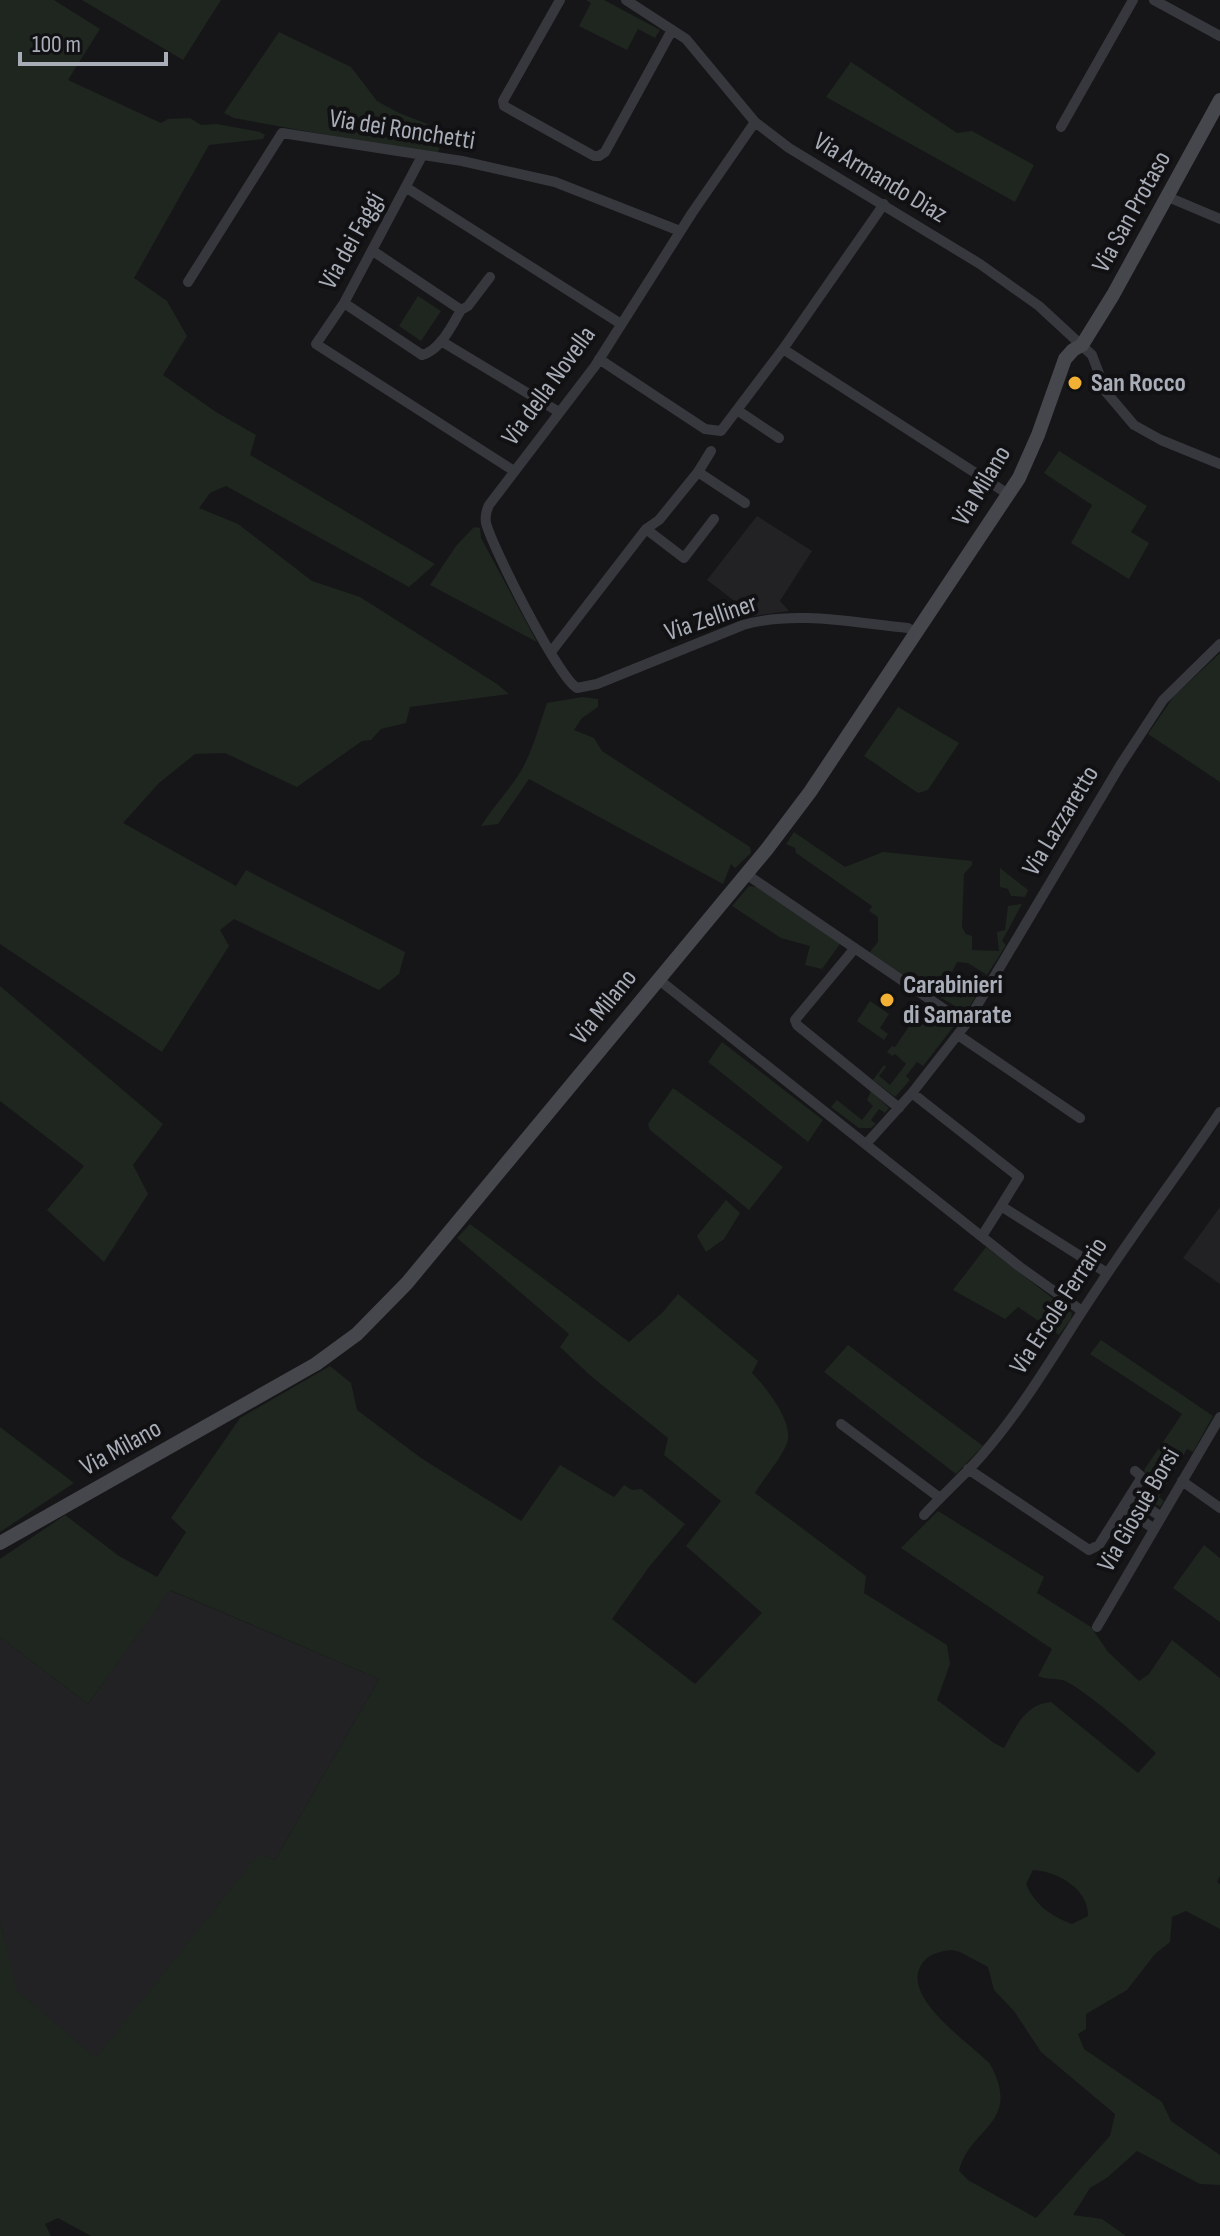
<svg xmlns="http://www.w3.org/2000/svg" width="1220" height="2236" viewBox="0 0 1220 2236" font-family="'Sofia Sans Condensed',sans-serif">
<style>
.built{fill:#222225}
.green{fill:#1e261f;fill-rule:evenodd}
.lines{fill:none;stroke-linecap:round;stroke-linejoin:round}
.street{stroke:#37383d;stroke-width:10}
.secondary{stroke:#45474d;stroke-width:14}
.poi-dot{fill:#f2b134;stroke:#111113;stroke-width:3}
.labels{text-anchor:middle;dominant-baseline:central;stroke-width:8;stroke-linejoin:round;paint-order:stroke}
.street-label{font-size:26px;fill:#a8adb8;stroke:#111113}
.poi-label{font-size:26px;font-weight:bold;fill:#a8adb8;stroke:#111113;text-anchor:start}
</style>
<rect width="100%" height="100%" fill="#161618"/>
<path class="built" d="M757,516L812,551L780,601L789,611L754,616L707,580Z
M1220,1207V1284L1183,1258Z
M169,1590L379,1679L275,1860L259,1855L96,2059L16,1991L0,1922V1637L88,1704Z"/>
<path class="green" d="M0,0H54L100,29L68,80L161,123L168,119L190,118L201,125L217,124L260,132L265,135L263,139L209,145L134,278L167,301L187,336L163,375L216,412L256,435L250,455L435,564L409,587L226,486L210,493L199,508L238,524L312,581L360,597L497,684L509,694L410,707L406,723L381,729L371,740L362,741L297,787L225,753L195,754L159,783L123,823L236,886L246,870L405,952L399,974L379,990L234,919L220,930L229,946L162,1052L0,944Z
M82,0H221L183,60Z
M586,0H604L660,30L655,38L638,29L627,50L579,26L591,3Z
M279,32L351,67L377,101L399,113L446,131L437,155L234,118L224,113Z
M851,62L957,133L972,131L1034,165L1015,202L826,97Z
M418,296L441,311L421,341L399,326Z
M1059,451L1147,506L1131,532L1149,543L1129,579L1071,543L1092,505L1044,473Z
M474,527L480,528L481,538L537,642L430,585L456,546Z
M1220,653V782L1148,734L1174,696Z
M582,697L598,699V707L582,718L574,730L594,738L602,751L750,847L751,853L735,868L731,864L723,884L529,779L498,824L481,826C491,810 504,796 515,780C531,758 538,729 547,703Z
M898,707L959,743L928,790L918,793L864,756Z
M794,832L845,867L883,852L972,861V865L964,874L962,927L966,934L972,936V950L999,951L997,932L1005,930L1008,906L1022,904L1002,941L1006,945L987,975L968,963L957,962L950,976L944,972L934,985L946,994L950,991L961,998L976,976L982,986L968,1009L961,1010L927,989L925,992L869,953L878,942V917L869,911L872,906L796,853L795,848L786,844Z
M1000,868L1028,890L1025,897L1011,896L1008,889L1000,887Z
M749,886L757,887L840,944L822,969L805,965L810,946L781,938L732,906Z
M0,986L163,1124L133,1165L148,1194L104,1262L47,1210L84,1166L0,1101Z
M870,1001L889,1014L880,1028L888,1034L884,1040L857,1021Z
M925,1003L954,1022V1026L923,1066L917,1062L906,1076L910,1080L895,1097L873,1080L884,1065L886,1067L879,1076L890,1085L906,1064L895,1054L892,1056L887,1052L892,1046L895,1047Z
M722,1042L823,1120L808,1142L708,1062Z
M673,1088L783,1167L749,1210L650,1130L648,1124Z
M871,1091L889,1108L885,1113L879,1109L871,1120L876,1124L871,1128H859L831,1107L837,1100L862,1120L873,1106L867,1100Z
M726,1200L740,1213L724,1239L706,1252L697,1236Z
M470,1224L629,1342L662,1313L678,1294L758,1361L752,1373C765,1386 791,1419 788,1439C786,1453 763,1479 755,1493L866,1576L864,1593L947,1645L950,1664L937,1700L994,1743L1004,1748C1016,1727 1025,1704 1051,1702L1138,1773L1156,1753C1141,1739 1079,1684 1062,1680C1053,1678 1047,1680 1038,1676L1052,1649L901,1548L938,1511L1044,1577L1037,1593L1091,1627L1108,1652L1139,1681L1149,1674L1172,1640L1220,1678V1876L1217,1882L1220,1884V1929L1186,1911L1172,1917L1170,1942L1155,1954L1127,1990L1086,2014V2029L1078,2034L1084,2049L1162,2102L1171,2121L1220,2155V2185L1200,2184L1137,2151L1108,2177L1090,2188L1073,2215L1102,2219L1126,2236H91L58,2218L45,2224L51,2236H0V1922L17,1991L96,2058L259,1854L275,1860L379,1679L170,1590L88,1704L0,1637V1559L65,1515L119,1556L157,1577L186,1532L171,1518L240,1418L330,1366L351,1383L357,1410L421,1458L521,1521L560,1465L614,1497L624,1485L632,1490L641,1489L685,1524L649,1567L612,1619L695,1684L762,1613L686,1546L721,1501L664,1455L668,1438L592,1377L560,1347L569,1334L457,1238ZM1033,1870C1057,1871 1089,1889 1088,1916L1072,1924C1051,1916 1035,1905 1026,1884ZM952,1950L960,1952L988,1967L994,1990L1014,2011L1041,2052L1115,2114L1110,2136L1036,2218L968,2180L959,2171C969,2127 1023,2124 990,2064C970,2043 904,2000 920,1967C926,1955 938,1951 952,1950Z
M986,1247L1072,1313L1071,1319L1059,1335L1018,1307L1005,1319L953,1290Z
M1101,1340L1213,1416L1193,1452L1187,1449L1159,1497L1164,1501L1160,1507L1143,1496L1150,1480L1144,1470L1182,1414L1090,1354Z
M848,1345L983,1446L956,1474L824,1372Z
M0,1427L74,1483L0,1532Z
M1204,1545L1220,1558V1622L1173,1588Z"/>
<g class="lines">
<path class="street" d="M560,0L503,101L504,106L594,156H599L605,152L672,30
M626,0L686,39L755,122L789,148L980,264L1039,306L1092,355L1106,392L1134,425L1161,440L1220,464
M1154,0L1220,36
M755,122L692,213L595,366L489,505C486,511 485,517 486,523C493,549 558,677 577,688L597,684L743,625C796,610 854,623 908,628L917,633
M1061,127L1133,0
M422,156L344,303L316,344L514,471
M407,188L621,324
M1168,197L1220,219
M188,282L282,133L462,161L555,182L680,231
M344,303L422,355C440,351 452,325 461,310L373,251
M461,310L468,306L490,277
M441,341L559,412
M783,349L1008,494
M599,359L705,429L721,431L783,349L884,204
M737,410L779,438
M711,451L698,472L745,503
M646,529L684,558L714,519
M551,652L646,529L659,520L698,472
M746,874L966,1024
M855,948L795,1020L797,1025L899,1108
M658,979L1020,1267L1082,1311
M958,1035L1080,1118
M912,1093L1019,1177L1001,1206L1107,1273
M866,1144L912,1093L966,1024L1121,764L1163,700L1220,644
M982,1236L1001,1206
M841,1424L940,1498
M968,1469L1089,1550L1099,1545L1142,1477L1135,1471
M1182,1481L1220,1508
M1130,1496L1160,1516
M1123,1508L1153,1528
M924,1515C943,1494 965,1475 983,1454C1029,1401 1062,1340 1101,1283C1139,1225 1181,1170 1220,1112
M1097,1627L1220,1417"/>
<path class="secondary" d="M0,1543L316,1364L357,1334L407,1283L767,849L810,792L1019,478L1038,435L1065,359L1073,350L1082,345L1113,295L1220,100"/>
</g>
<g class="poi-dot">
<circle cx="1075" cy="383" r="8"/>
<circle cx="887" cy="1000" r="8"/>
</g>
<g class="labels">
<g class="street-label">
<text transform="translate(402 130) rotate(9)">Via dei Ronchetti</text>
<text transform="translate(880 178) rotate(31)">Via Armando Diaz</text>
<text transform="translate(1132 212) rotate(-61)">Via San Protaso</text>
<text transform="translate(352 241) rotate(-61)">Via dei Faggi</text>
<text transform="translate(549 386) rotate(-54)">Via della Novella</text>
<text transform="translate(982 486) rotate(-59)">Via Milano</text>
<text transform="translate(711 618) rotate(-19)">Via Zelliner</text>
<text transform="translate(1061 821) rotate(-59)">Via Lazzaretto</text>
<text transform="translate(604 1007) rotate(-51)">Via Milano</text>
<text transform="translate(1059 1306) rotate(-57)">Via Ercole Ferrario</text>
<text transform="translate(121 1448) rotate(-29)">Via Milano</text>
<text transform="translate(1139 1510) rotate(-60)">Via Giosuè Borsi</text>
</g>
<g class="poi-label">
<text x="1091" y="383">San Rocco</text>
<text x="903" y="985">Carabinieri<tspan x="903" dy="30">di Samarate</tspan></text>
</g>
</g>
<path d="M20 52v12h146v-12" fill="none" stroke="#a8adb8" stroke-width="4"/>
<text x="32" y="52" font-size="24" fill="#a8adb8" stroke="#111113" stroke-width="6" paint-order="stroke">100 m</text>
</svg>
